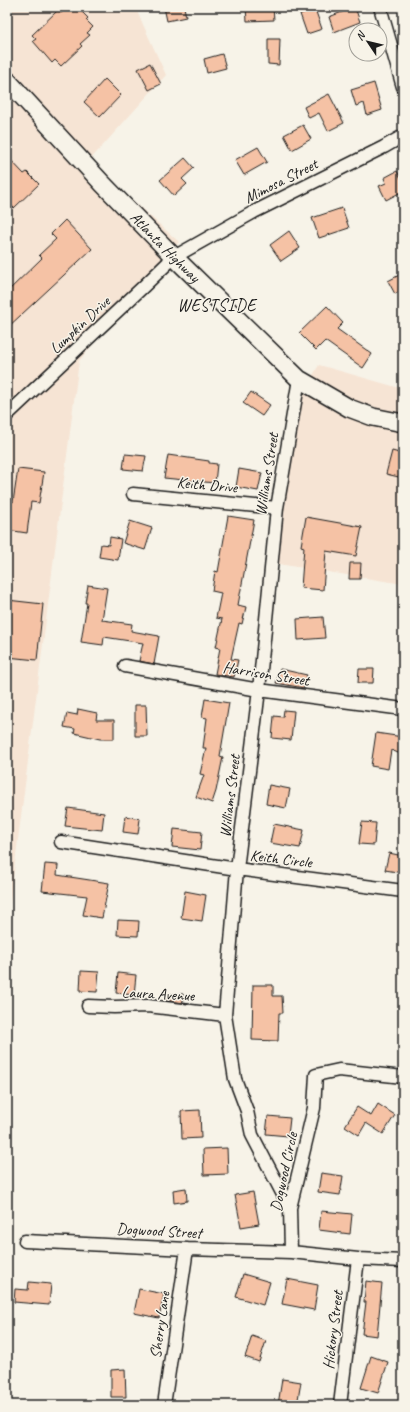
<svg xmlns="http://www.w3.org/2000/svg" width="410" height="1412" viewBox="0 0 410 1412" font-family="Caveat,sans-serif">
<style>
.built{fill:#f6e4d4}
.building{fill:#f5c2a5;stroke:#1c1c1c}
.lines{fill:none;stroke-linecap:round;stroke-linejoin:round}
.street-casing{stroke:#1c1c1c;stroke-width:15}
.secondary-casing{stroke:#1c1c1c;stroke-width:20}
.street{stroke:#f7f3e8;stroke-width:12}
.secondary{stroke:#f7f3e8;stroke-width:17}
.labels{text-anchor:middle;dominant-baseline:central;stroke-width:3;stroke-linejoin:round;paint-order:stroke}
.street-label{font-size:16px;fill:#1c1c1c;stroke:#f7f3e8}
.neighbourhood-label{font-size:17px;letter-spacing:1px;fill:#1c1c1c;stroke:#f7f3e8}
</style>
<rect width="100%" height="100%" fill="#f7f3e8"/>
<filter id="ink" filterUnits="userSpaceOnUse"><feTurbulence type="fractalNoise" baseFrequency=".025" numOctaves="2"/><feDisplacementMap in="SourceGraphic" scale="8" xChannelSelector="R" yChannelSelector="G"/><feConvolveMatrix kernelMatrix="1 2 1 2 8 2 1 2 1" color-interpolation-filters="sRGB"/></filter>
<g filter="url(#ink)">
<path class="built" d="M7,7H135L166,75L89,161L179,242L79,361L7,926Z
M319,365L403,389V584L266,562L294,407Z"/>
<path class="building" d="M68,7H74L78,11L80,10L88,18L86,20L93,27L87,33L90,35L80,44L82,46L61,66L55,60L52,63L33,41L36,39L32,35L58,10L61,13Z
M164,7H184L186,17L167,21Z
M246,7H273L274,20L247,21Z
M355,7L360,22L334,32L329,17Z
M315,9L322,29L307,34L300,14Z
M268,39H280L279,65L268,64Z
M222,54L226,68L207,73L204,59Z
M150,63L161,84L149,90L138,69Z
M105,79L121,95L100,117L84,102Z
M374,83L382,110L367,115L364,103L356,106L351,90Z
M329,94L344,123L328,131L319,113L309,118L304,107Z
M303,125L311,139L292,150L284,135Z
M258,147L267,162L244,175L235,160Z
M7,156L24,174L27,172L39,184L14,208L7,201Z
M185,158L194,168L182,179L187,184L174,196L160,180Z
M397,171L403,182V191L386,200L379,186L386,183L384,178Z
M342,208L349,228L319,238L312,218Z
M65,220L92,249L7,328V292L42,258L39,255L56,239L51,234Z
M289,231L300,248L281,261L270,245Z
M403,273V290L395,294L388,281Z
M327,306L343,323L337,329L372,354L363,368L325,341L316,350L299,333Z
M251,392L270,405L262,416L243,403Z
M392,451L403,454V478L386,474Z
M125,454L146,456L143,471L123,469Z
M168,455L209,461V463L217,464L215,483L164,478Z
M18,469L44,472L39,503L31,502L27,533L7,530V501L13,502Z
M239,469L262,473L258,491L236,487Z
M228,516L254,520L238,605L246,607L242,624L239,623L231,659L238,660L234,677L215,674L220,648L216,647L222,619L216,618L221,593L212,591L215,571L218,572Z
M306,517L362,527L356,556L326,551L323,590L301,588L304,547L301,546Z
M130,521L152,528L145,550L123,543Z
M110,537L121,539L118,560L99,557L101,544L109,545Z
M350,563H361L360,579H349Z
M88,585L107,588L102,620L132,624L131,631L159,636L154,664L139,661L143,643L104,637L103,645L81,642L87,603H85Z
M7,600L43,604L37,660L7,657Z
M323,617L325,638L298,640L297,619Z
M280,669L307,675L304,688L276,683Z
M359,669H374L373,683H358Z
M205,699L229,703L220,756L223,757L216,791L212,803L196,797L204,775L200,774L206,748H203L207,718L202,717Z
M135,705H146L147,736H135Z
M78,709L97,713L96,720H114V739H100L74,733L75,729L64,727L67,713L77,715Z
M284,710L294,711L291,740L272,738L274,716L283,717Z
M376,733L403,737V755L391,750L388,769L371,766Z
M269,785L290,789L286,808L266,804Z
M68,808L104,813L102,830L65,826Z
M125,816L140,819L138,834L123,832Z
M362,822L376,823L374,845L359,844Z
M274,824L304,830L300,848L270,843Z
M174,829L202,832L200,850L172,847Z
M389,853L403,856V873L385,870Z
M45,864L58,865L57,875L109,883L102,918L83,915L87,896L42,891Z
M185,891L206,895L202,921L181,918Z
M118,920L139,921L138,936L117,935Z
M81,971L99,972L97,992L80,991Z
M118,973L136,975L134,995L116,993Z
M253,985H273V996H282L283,1013H279L278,1041L252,1040Z
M165,994H183V1003L165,1000Z
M378,1104L395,1115L383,1134L366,1123L359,1135L345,1126L357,1107L371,1116Z
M200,1110L201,1138L182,1139L181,1111Z
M268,1116L290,1118L288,1136L266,1134Z
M227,1148L228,1174L204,1175L203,1149Z
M321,1173L343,1176L340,1195L318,1192Z
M186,1188L187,1201L174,1203L173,1190Z
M253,1192L259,1224L241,1227L235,1195Z
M321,1211L352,1214L350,1234L319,1230Z
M243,1274L270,1282L263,1305L236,1297Z
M287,1279L318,1285L314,1310L282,1304Z
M366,1281L382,1283L377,1336L362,1334L366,1302H364Z
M29,1282L51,1284L49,1305L14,1302L15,1289L28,1290Z
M139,1289L164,1294L159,1318L134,1313Z
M252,1336L266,1341L259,1362L245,1357Z
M371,1356L388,1362L378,1393L361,1388Z
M125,1369L126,1397H111V1370Z
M282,1379L301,1382L297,1405H278Z"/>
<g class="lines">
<defs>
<path id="street" d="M380,7L403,87
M7,415L144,286L174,257L254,212L384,147L403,136
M133,494L277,508
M125,666L259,690L403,709
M61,842L237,869L403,891
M88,1006L114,1007L148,1006L225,1015
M290,1208L252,1135L247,1111L235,1079L225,1015L237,869L259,690L277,508L299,379
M25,1241L187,1249L291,1252L358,1259L403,1261
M291,1252L290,1208L314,1108L316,1075L339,1070L403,1077
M164,1405L187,1249
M340,1405L358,1259"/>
<g id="secondary">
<path id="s1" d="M7,80L102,183L174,257L299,379L349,408L373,417L403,423"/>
</g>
</defs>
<use href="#street" class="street-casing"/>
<use href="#secondary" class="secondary-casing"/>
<use href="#street" class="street"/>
<use href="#secondary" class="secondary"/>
</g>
</g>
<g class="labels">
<g class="street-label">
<text transform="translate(281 181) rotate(-27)">Mimosa Street</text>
<text stroke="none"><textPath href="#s1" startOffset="230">Atlanta Highway</textPath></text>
<text transform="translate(80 325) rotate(-43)">Lumpkin Drive</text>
<text transform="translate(267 474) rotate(-81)">Williams Street</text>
<text transform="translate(207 485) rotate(5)">Keith Drive</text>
<text transform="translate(266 674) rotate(9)">Harrison Street</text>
<text transform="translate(230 796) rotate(-83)">Williams Street</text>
<text transform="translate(281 859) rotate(7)">Keith Circle</text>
<text transform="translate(158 994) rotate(3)">Laura Avenue</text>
<text transform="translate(284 1172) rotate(-78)">Dogwood Circle</text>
<text transform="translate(159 1231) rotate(3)">Dogwood Street</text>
<text transform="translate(160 1325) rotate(-82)">Sherry Lane</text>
<text transform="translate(333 1330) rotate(-83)">Hickory Street</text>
</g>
<g class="neighbourhood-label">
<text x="217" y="305">WESTSIDE</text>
</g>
</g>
<rect width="410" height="1412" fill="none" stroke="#f7f3e8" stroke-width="24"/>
<rect x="12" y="12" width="386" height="1388" fill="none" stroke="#1c1c1c" stroke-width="1.5" filter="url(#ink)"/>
<g transform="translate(368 42) rotate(305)"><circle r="19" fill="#f7f3e8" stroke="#9f9d96"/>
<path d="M0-3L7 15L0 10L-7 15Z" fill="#1c1c1c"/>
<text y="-6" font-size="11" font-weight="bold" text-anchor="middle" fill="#1c1c1c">N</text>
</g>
</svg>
